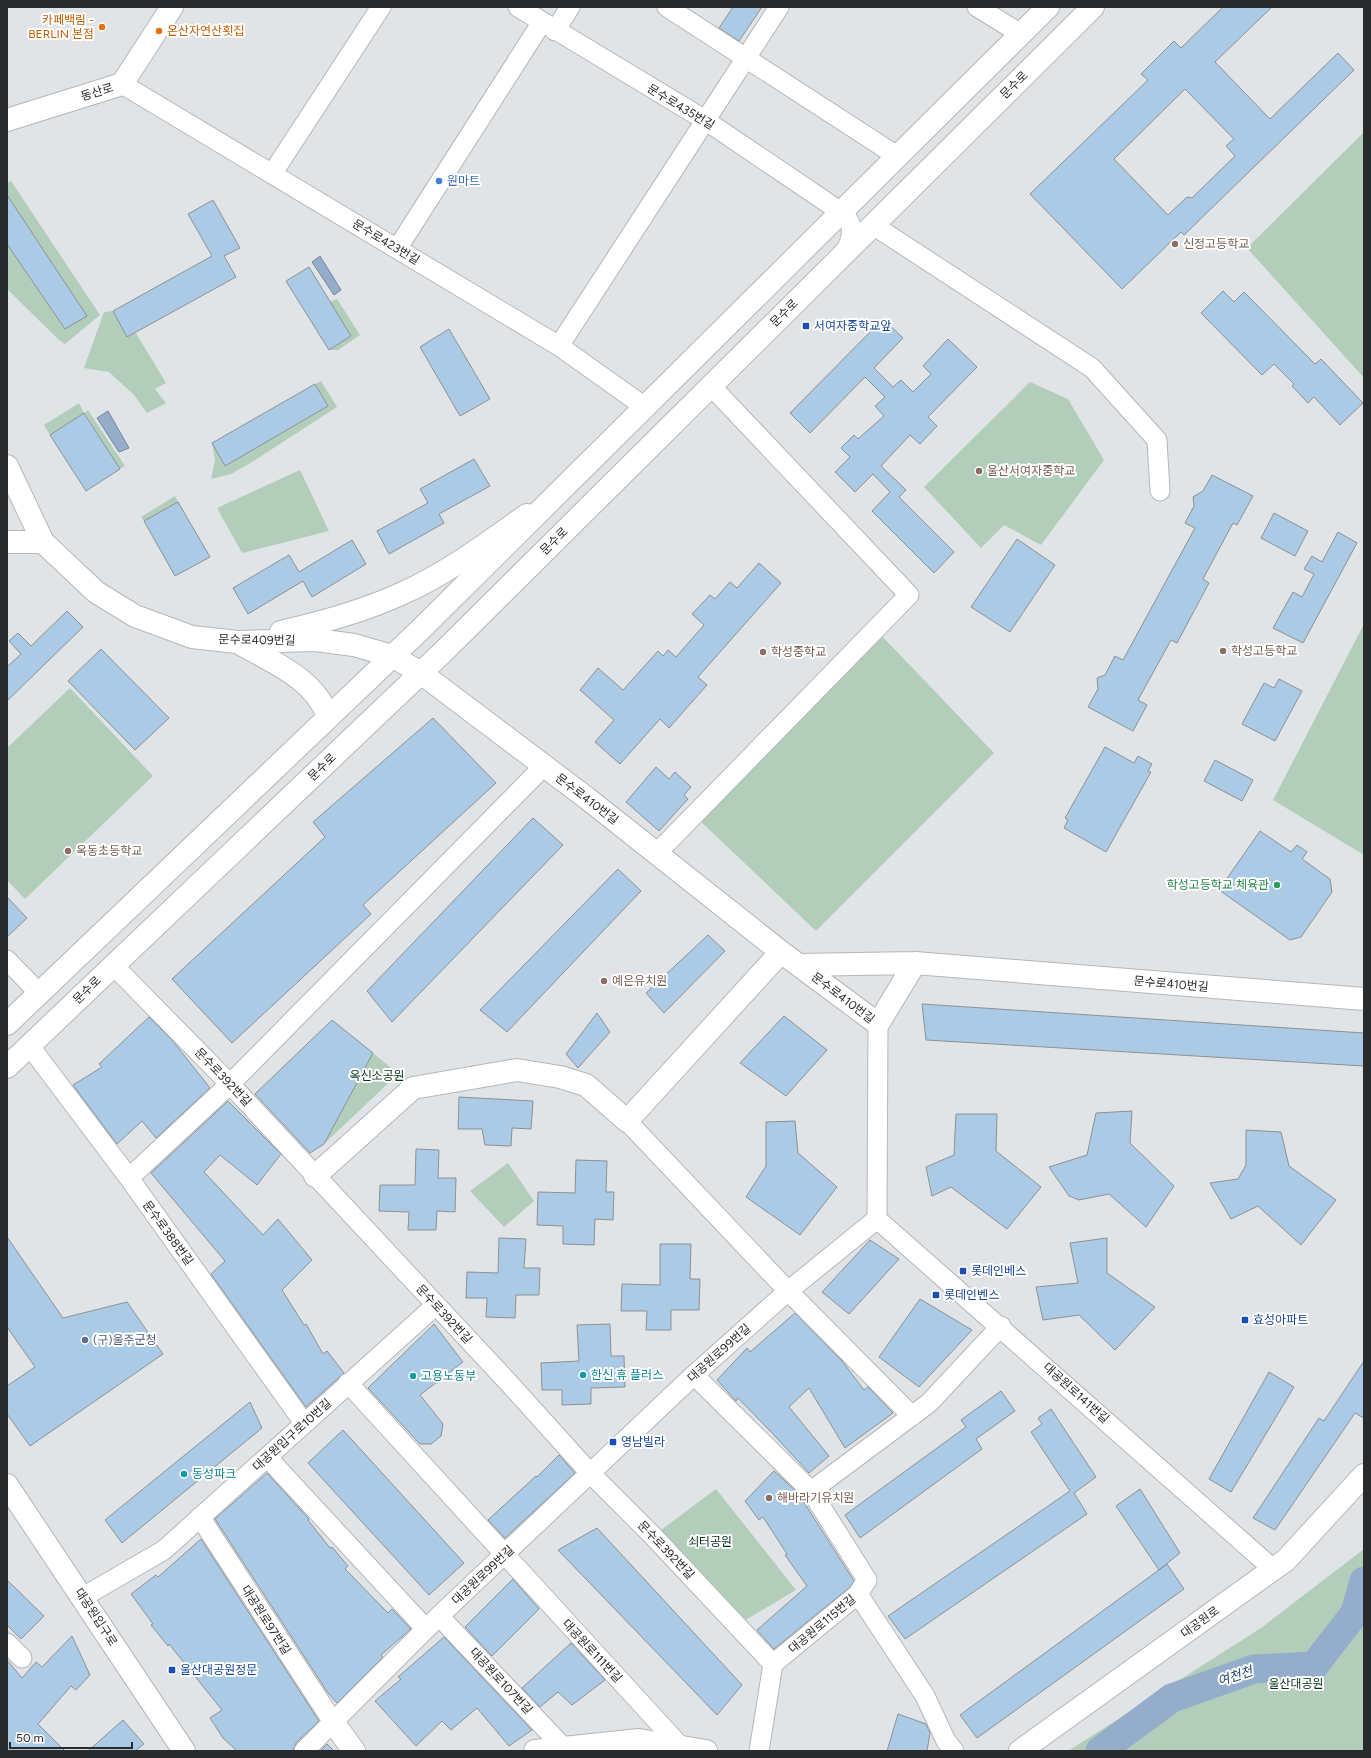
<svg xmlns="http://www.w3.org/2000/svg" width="1371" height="1758" viewBox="0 0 1371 1758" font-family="Figtree,'Noto Sans KR',sans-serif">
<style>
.green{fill:#b2ceba}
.water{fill:#94adcb;stroke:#74869b}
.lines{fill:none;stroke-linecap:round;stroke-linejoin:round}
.river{stroke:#94adcb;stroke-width:29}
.building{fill:#aacae5;stroke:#8d9194;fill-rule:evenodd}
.minor-casing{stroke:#b3b7bb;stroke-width:21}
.tertiary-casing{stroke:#b3b7bb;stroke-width:24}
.secondary-casing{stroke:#b3b7bb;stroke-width:24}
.minor{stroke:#fff;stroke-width:19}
.tertiary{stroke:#fff;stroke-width:22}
.secondary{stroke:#fff;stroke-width:22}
.food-dot{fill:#e8710a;stroke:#fff;stroke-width:1.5}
.shop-dot{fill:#3f7fe0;stroke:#fff;stroke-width:1.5}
.education-dot{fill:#8d6e63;stroke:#fff;stroke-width:1.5}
.transit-dot{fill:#1a4fb4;stroke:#fff;stroke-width:1.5}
.leisure-dot{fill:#2e9e5b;stroke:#fff;stroke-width:1.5}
.service-dot{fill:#5c6f8a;stroke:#fff;stroke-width:1.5}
.culture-dot{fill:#0f9aa8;stroke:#fff;stroke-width:1.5}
.labels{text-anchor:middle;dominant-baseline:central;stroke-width:4;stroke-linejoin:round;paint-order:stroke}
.food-label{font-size:12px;fill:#c56008;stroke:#fff;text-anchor:end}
.street-label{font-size:12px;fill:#282a2b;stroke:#fff}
.shop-label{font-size:12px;fill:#366cbe;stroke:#fff;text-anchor:start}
.education-label{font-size:12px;fill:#785e54;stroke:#fff;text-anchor:start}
.transit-label{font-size:12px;fill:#164399;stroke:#fff;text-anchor:start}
.leisure-label{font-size:12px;fill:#27864d;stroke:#fff;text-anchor:end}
.park-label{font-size:12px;fill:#06321a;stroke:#fff}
.service-label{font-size:12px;fill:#4e5e75;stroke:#fff;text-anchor:start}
.culture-label{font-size:12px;fill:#0d838f;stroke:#fff;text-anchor:start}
.water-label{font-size:13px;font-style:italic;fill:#244a73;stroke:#fff}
</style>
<rect width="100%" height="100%" fill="#e0e4e7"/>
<path class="green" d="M1364,132V378L1247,248Z
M11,181L100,315L65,344L58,339L7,289V244L64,328L86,316L7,195V183Z
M337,299L360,335L338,350H329L351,336L330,302Z
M113,311L127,337L136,333L166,383L155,389L166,403L147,413L134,395L109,372L84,368L104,312Z
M321,381L337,407L252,462L231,474L211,479L215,461L212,443L225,466L328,406L315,384Z
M1030,382L1068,399L1104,460L1041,545L1004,525L981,548L924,487Z
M79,403L84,413L88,410L125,466L120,469L85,413L50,435L44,425Z
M300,470L329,531L242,553L217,508Z
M175,496L178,502L144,521L141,517Z
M1364,624V855L1273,800Z
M879,633L994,753L816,931L697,818Z
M70,688L153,776L25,899L7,880V748Z
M373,1053L398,1074L324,1144Z
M508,1163L534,1201L504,1227L470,1191Z
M716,1489L796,1590L737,1625L653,1536Z
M1364,1549V1751H1068L1261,1628Z"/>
<path class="water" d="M320,256L341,290L334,295L312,262Z
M108,411L129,448L119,452L97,418Z"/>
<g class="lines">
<path class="river" d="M1100,1751L1172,1698L1254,1669L1314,1666L1355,1613L1364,1581"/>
</g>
<path class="building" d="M733,7H762L739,41L719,28Z
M1223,7H1272L1215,62L1270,119L1338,53L1354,70L1184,235L1181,232L1122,289L1030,194L1148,80L1141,74L1174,41L1181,48ZM1185,89L1234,139L1226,146L1235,156L1192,198L1187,197L1168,215L1114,159Z
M7,195L87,316L65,329L7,244Z
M213,200L240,248L224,256L236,277L127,337L113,311L212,256L188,214Z
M309,267L351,336L329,350L286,281Z
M1223,291L1234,302L1244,292L1315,364L1321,359L1363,403L1340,425L1314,397L1308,403L1292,386L1294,384L1274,364L1262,375L1201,313Z
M883,319L903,338L874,368L893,387L901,380L913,392L931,374L923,366L948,339L977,367L928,417L937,426L920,444L910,435L881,466L906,490L899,497L954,552L934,573L872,511L890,492L873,474L855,492L835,472L850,457L841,448L854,435L858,439L884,416L875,406L885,397L865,377L810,433L790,413Z
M449,329L490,399L460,416L420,347Z
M315,384L328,406L225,466L212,443Z
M84,413L120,469L86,491L50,435Z
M474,459L490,486L439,514L444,523L389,554L377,531L428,503L420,489Z
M1212,475L1253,496L1237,525L1233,523L1203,579L1209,583L1177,643L1171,640L1138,700L1147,705L1133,731L1088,707L1098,689L1097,678L1105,675L1115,656L1123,660L1195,528L1185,523L1194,506L1193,497L1203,491Z
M178,502L210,557L175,576L144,521Z
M1274,513L1308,531L1295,556L1261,538Z
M1338,532L1357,543L1303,643L1273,628L1293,592L1302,597L1314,574L1304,569L1312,556L1322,562Z
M1017,539L1055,565L1010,632L971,607Z
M352,540L366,564L312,597L303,581L248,614L233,588L289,555L299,572Z
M759,563L781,583L698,677L707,685L669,728L660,719L620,764L595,742L614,720L580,690L598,668L623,690L658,651L663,656L668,650L676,657L704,625L692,614L710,595L715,599L730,582L737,588Z
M67,611L83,627L7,701V667L21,654L9,641L18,633L31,646Z
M101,649L169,718L135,750L68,681Z
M1279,679L1302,691L1275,741L1242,724L1264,683L1274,688Z
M433,718L496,783L363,905L371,914L232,1043L172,979L325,837L313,822Z
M1105,747L1134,763L1138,756L1152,764L1148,771L1151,772L1106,852L1064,828L1068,820L1065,818Z
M1215,760L1253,780L1242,801L1204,781Z
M656,767L669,779L675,772L691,787L684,795L688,799L659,831L626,802Z
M533,818L563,845L392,1022L367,991Z
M1260,831L1291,852L1297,845L1307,852L1302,859L1330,879L1332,892L1301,937L1290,940L1219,890Z
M618,869L641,891L507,1032L480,1010Z
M7,897L27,918L7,937Z
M708,935L725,951L664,1013L646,993Z
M922,1004L1364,1033V1066L926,1040Z
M597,1013L610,1032L578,1068L566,1054Z
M784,1016L827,1050L786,1096L740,1063Z
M149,1017L172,1040L210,1088L156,1138L142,1121L117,1144L73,1085L102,1067L99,1064Z
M332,1020L373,1053L324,1144L310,1153L255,1094Z
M459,1097L533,1101L531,1129L512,1128L511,1146L485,1145L482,1129H458Z
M228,1101L281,1154L257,1185L220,1155L204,1172L263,1235L278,1219L312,1260L282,1290L304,1325L306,1324L323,1354L327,1351L344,1373L306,1407L211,1274L225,1261L151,1173Z
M1132,1111L1130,1143L1174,1186L1146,1227L1109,1194L1079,1200L1069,1196L1049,1167L1087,1155L1096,1113Z
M956,1114H997L996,1151L1041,1187L1007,1229L951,1187L932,1196L926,1167L954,1155Z
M795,1121L798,1153L837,1187L800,1235L746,1197L766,1166V1122Z
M1246,1130L1281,1132L1289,1166L1336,1200L1301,1245L1258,1206L1231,1219L1210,1183L1238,1179L1246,1165Z
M416,1149L439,1150L438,1178H456L455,1212L437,1211L436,1230H408L409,1212L379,1211L380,1185H415Z
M576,1160L607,1161L606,1192H614L613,1220L595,1219L594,1245L563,1244V1226L537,1225L538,1192L575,1193Z
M7,1237L63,1318L127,1302L163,1354L30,1446L7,1414V1386L35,1367L7,1327Z
M499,1238L526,1239L524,1268H540L539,1295H516L515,1318L486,1317L487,1298H466L467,1272L498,1273Z
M1107,1238V1273L1155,1307L1115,1350L1079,1315L1043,1320L1036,1287L1078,1283L1070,1243Z
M870,1240L899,1259L849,1314L822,1292Z
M660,1244H691L690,1279H700L699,1310H671V1330H646L647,1311H621L622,1284L660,1285Z
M920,1299L972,1330L919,1387L879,1357Z
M795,1313L842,1361L864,1390L868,1387L893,1413L845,1448L809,1388L789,1407L829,1456L809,1473L773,1434L738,1398L736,1401L717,1380L747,1348L750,1352Z
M434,1324L463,1362L420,1395L443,1424L441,1436L431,1444H420L368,1388Z
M610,1324L611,1356H624L625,1387L591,1388V1404L562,1405V1390H542L541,1363L579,1361L577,1325Z
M1364,1361V1418L1355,1413L1275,1530L1253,1518L1319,1418L1324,1421Z
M1269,1372L1294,1387L1231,1492L1209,1479Z
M1001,1391L1015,1411L976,1439L982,1449L860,1538L845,1515L966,1427L961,1420Z
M250,1402L262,1428L122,1543L105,1520Z
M1051,1409L1096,1477L1074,1493L1087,1514L905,1639L888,1616L1070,1491L1031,1432L1042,1424L1038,1418Z
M343,1430L464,1563L429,1595L308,1463Z
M559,1455L575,1473L505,1538L488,1520L536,1476L537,1477Z
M774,1471L798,1493L854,1581L850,1587L774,1649L757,1630L807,1586L785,1555L787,1554L763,1517L759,1520L745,1501Z
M267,1473L309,1519L308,1520L330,1548L332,1547L348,1566L345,1569L388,1613L392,1609L411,1629L381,1655L383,1657L337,1703L328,1693L215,1519Z
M1140,1489L1180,1553L1159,1570L1116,1506Z
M597,1528L742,1685L717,1715L558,1550Z
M201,1539L319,1721L296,1743L293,1751H237L223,1738L210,1718L222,1710L169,1644L168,1646L151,1625L153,1624L131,1594L156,1575L158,1577Z
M1167,1564L1184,1589L977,1738L960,1715Z
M513,1579L539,1609L492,1656L465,1627Z
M7,1580L44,1616L21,1639L7,1625Z
M72,1636L90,1675L76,1690L71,1686L38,1724L65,1751H7V1660L22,1678L36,1662L42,1667Z
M444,1637L532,1730L509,1746L477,1708L451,1730L442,1721L416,1746L375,1701L401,1679L398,1677Z
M571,1643L605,1680L572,1705L558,1692L540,1707L522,1688Z
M898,1714L926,1724L930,1733L927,1751H887Z
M123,1720L144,1744L135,1751H88Z
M327,1744L334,1751H320Z"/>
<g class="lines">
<defs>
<path id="minor" d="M518,7L705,120L841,212C856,224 853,238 844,253
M667,7L897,156
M977,7L1021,34
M555,31L570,7
M122,84L559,346L645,407
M272,174L381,7
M873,225L1092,368L1157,440L1160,491
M397,249L542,22
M559,346L779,7
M657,853L909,595L711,386
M7,960L39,993
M113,965L230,1084L507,1381L590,1473L653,1536L773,1664
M29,1045L129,1178L304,1423
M627,1121L788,1291L912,1416
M129,1178L230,1084L544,766
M877,1219L1273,1569
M694,1375L811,1491L867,1580L858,1594L773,1664L759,1751
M348,1383L680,1746
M267,1457L426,1629
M811,1491L929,1403L1001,1326
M200,1517L333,1722
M858,1594L925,1696L946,1741L954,1751
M83,1597L164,1550L436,1305
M439,1616L563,1747
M7,1643L22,1658
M304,1751L439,1616L694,1375L788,1291L877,1219L878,1024"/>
<path id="tertiary" d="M7,120L122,84L172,7
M7,466L43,542L96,592L135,616L192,637L237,642L316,640L354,645L392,656L421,673L588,799L781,952L878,1024L915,963L1364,999
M7,542H43
M281,632C323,622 364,611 403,593C448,573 487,543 527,515
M237,642C270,661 315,678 328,717
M799,965L915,963
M315,1176L413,1088L517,1070L560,1077L586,1085L627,1121L781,952
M7,1485L184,1751
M333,1722L354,1751
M535,1751L639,1740L706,1751
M1020,1751L1286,1560L1364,1475"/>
<path id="secondary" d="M7,1024L421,629L1048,7
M7,1067L444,651L1093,7"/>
</defs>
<use href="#minor" class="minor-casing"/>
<use href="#tertiary" class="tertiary-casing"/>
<use href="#secondary" class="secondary-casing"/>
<use href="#minor" class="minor"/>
<use href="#tertiary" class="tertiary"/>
<use href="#secondary" class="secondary"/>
</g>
<g class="food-dot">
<circle cx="102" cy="27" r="4"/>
<circle cx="159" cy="31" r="4"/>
</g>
<circle class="shop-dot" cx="439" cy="181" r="4"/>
<g class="education-dot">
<circle cx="1175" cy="244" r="4"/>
<circle cx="979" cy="471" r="4"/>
<circle cx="1223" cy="651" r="4"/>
<circle cx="763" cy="652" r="4"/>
<circle cx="68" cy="851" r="4"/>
<circle cx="604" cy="981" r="4"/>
<circle cx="769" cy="1498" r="4"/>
</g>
<g class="transit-dot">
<rect x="802" y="322" width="8" height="8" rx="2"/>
<rect x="959" y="1267" width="8" height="8" rx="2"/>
<rect x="932" y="1291" width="8" height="8" rx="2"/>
<rect x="1241" y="1316" width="8" height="8" rx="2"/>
<rect x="609" y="1438" width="8" height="8" rx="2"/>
<rect x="168" y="1666" width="8" height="8" rx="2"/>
</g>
<circle class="leisure-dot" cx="1277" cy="885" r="4"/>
<circle class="service-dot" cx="85" cy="1340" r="4"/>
<g class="culture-dot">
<circle cx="583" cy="1375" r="4"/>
<circle cx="413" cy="1376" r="4"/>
<circle cx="184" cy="1474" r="4"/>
</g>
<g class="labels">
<g class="food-label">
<text x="94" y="20">카페백림 -<tspan x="94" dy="14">BERLIN 본점</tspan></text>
<text x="167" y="31" text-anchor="start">온산자연산횟집</text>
</g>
<g class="street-label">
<text transform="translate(1014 85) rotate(-45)">문수로</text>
<text transform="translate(97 92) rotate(-17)">동산로</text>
<text transform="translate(681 107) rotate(31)">문수로435번길</text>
<text transform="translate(386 242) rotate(31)">문수로423번길</text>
<text transform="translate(784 313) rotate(-45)">문수로</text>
<text transform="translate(554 541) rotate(-45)">문수로</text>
<text transform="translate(257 640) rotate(1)">문수로409번길</text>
<text transform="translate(322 767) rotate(-44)">문수로</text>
<text transform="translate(587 799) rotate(37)">문수로410번길</text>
<text transform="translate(1171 984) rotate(5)">문수로410번길</text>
<text transform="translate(87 990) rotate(-44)">문수로</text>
<text transform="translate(843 998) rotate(37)">문수로410번길</text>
<text transform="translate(223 1077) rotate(46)">문수로392번길</text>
<text transform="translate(168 1233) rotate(54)">문수로388번길</text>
<text transform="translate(444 1314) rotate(47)">문수로392번길</text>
<text transform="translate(719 1353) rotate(-42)">대공원로99번길</text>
<text transform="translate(1076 1393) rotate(42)">대공원로141번길</text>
<text transform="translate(292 1435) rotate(-42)">대공원입구로10번길</text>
<text transform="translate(666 1550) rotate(46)">문수로392번길</text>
<text transform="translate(483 1575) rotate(-43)">대공원로99번길</text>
<text transform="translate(96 1617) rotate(57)">대공원입구로</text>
<text transform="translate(266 1620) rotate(57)">대공원로97번길</text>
<text transform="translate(1200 1622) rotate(-36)">대공원로</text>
<text transform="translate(822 1624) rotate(-40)">대공원로115번길</text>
<text transform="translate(592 1651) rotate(47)">대공원로111번길</text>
<text transform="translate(501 1681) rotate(47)">대공원로107번길</text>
</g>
<g class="shop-label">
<text x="447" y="181">원마트</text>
</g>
<g class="education-label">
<text x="1183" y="244">신정고등학교</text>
<text x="987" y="471">울산서여자중학교</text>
<text x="1231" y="651">학성고등학교</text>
<text x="771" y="652">학성중학교</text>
<text x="76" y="851">옥동초등학교</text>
<text x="612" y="981">예은유치원</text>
<text x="777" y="1498">해바라기유치원</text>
</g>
<g class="transit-label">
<text x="814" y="326">서여자중학교앞</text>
<text x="971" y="1271">롯데인베스</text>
<text x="944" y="1295">롯데인벤스</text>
<text x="1253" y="1320">효성아파트</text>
<text x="621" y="1442">영남빌라</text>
<text x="180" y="1670">울산대공원정문</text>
</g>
<g class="leisure-label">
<text x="1269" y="885">학성고등학교 체육관</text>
</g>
<g class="park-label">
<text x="377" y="1076">옥신소공원</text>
<text x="710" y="1542">쇠터공원</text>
<text x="1296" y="1684">울산대공원</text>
</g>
<g class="service-label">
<text x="93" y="1340">(구)울주군청</text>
</g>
<g class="culture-label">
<text x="591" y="1375">한신 휴 플러스</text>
<text x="421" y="1376">고용노동부</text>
<text x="192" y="1474">동성파크</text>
</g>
<g class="water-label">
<text transform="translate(1235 1676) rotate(-18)">여천천</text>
</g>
</g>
<rect width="1371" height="1758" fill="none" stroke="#282a2b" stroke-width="16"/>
<path d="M10 1742v6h122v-6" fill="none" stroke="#282a2b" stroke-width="2"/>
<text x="16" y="1742" font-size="12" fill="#282a2b" stroke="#ffffff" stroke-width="3" paint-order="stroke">50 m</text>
</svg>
